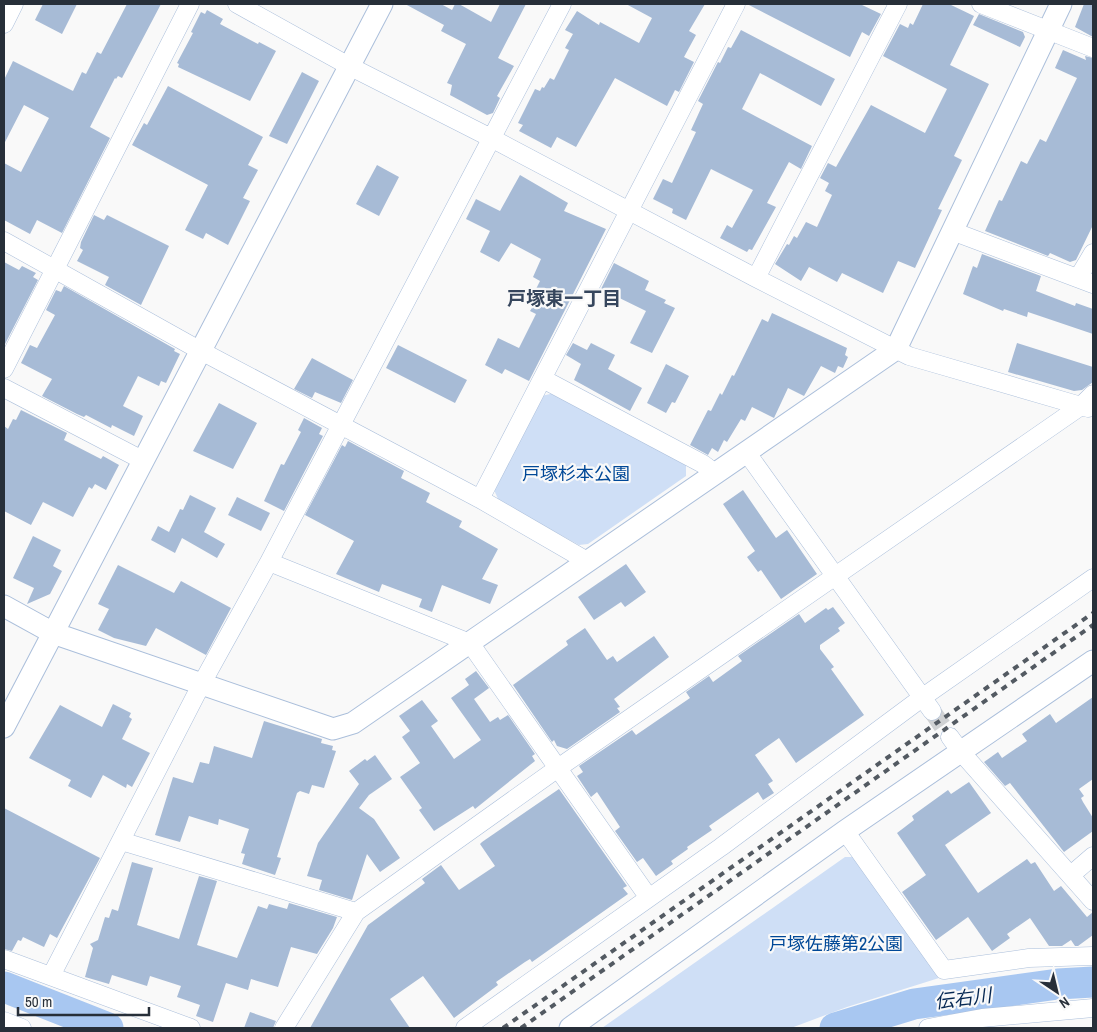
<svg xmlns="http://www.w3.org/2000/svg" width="1097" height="1032" viewBox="0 0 1097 1032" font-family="'Archivo Narrow','Noto Sans JP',sans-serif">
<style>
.green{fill:#cfdff6}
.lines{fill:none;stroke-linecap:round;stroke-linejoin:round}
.river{stroke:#a8c7f1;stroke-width:31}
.building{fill:#a7bbd6}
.minor-tunnel{stroke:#cfd1d3;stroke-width:18;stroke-dasharray:18 9;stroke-linecap:butt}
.minor-casing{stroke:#abbfdb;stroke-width:19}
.tertiary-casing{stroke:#abbfdb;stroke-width:23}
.minor{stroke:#fff;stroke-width:18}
.tertiary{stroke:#fff;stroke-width:21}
.rail{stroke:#535a62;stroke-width:4;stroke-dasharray:6 6;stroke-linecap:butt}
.labels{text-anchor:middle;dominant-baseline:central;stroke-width:4.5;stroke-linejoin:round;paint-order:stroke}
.park-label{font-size:18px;fill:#004897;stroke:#f9f9f9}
.neighbourhood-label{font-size:19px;font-weight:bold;fill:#36465d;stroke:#f9f9f9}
.water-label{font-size:19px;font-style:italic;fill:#062853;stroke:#f9f9f9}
</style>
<rect width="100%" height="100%" fill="#f9f9f9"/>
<path class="green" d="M555,393L686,462V476L588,544L579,545L499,501L494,490L541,396Z
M845,857H855L939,978L847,1007L791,1028H602Z"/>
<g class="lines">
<path class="river" d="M4,987L108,1028
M835,1028L914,1004L1058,984L1093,982"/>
</g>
<path class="building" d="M43,4H77L62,34L35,20Z
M127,4H161L122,78L118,76L116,79L115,78L90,127L110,138L62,233L37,220L30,234L4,220V163L21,172L49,118L24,105L4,144V80L13,61L73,91L82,72L86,74L97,52L101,54Z
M405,4H441L452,10L455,4H459L491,22L500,4H526L498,58L514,66L497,96L500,98L493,113L487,115L450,95L452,85L447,83L466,44L441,31L444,25Z
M626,4H705L689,31L696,35L684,57L694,62L679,92L675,90L667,106L615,78L576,147L557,137L551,148L519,131L523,125L518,123L535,89L540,91L542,87L544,88L550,78L554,80L569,50L565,48L573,34L565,30L577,11L599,25L600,22L639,43L652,18Z
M747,4H860L881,14L869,36L862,32L850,57Z
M923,4H949L974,16L950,65L989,84L954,156L962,160L938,209L942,210L915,268L898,261L883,293L842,273L837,282L809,267L801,281L775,264L787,244L789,245L794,236L797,238L806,222L817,227L832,195L825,191L829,183L820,178L828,163L836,167L871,105L925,133L947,89L883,56L900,24L908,28L910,23L913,25Z
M1084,4H1093V37L1075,27Z
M207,10L223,19L220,24L258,44L259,42L276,51L250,101L178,67L179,64L177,63L193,33L191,32L201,12L205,14Z
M979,14L1023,32L1025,37L1020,47L973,25Z
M741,30L835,79L821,106L760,73L742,109L812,146L801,169L789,162L767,203L776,207L752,250L749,249L747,252L720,238L727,225L732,228L753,190L711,169L686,220L672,213L673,209L653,199L663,179L672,183L696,132L691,130L703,104L698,101L718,62L720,63L728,47L731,48Z
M1063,50L1086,60L1085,56L1093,58V225L1076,260L1070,262L1050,253L1048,256L985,231L999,200L1002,201L1021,161L1027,164L1040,139L1046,142L1077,78L1055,68Z
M302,72L319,81L287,144L269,136Z
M168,86L263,137L248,165L258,170L243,198L250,201L228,245L206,233L203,239L185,230L208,185L132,145L144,123L147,125Z
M377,165L399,177L379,216L356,204Z
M520,175L568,203L564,211L606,229L529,381L505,369L502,374L485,365L498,338L519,348L536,314L530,311L535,303L530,301L540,281L533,277L541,259L511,243L499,262L480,252L490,231L466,219L476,199L500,211Z
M94,215L104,220L107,215L169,246L141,305L105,285L109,277L77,261L83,250L80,248L81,242Z
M982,254L1041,276L1036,291L1075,306L1076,303L1093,309V334L1028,312L1027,317L1004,309L1003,311L963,294L973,266L977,268Z
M4,262L19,270L22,266L36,273L33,277L38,280L4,346Z
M614,263L649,281L645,290L666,300L664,303L675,308L652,353L630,343L646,311L601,289Z
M64,286L175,349L174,351L180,354L166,383L161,381L159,386L138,376L123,406L143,416L134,436L112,425L111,428L86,415L84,417L77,414L42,396L52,379L21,363L30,345L37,348L55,315L46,310L56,290L61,292Z
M772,313L847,348L845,355L848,357L843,368L838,366L835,373L821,366L804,396L788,388L774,418L752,407L745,421L741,419L727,442L724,440L718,452L712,448L708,455L690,445L708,410L711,411L720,393L722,395L732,375L734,376L762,319L768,322Z
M573,343L587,350L591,343L615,355L608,369L642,388L630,411L574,380L581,364L566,355Z
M1017,343L1093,367V382L1082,390L1074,391L1008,372Z
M398,345L467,380L455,403L386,368Z
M312,358L353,380L341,403L315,392L312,398L294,389Z
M666,364L689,376L675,403L672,402L666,413L647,403Z
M219,403L257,423L233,469L193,451Z
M21,410L67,433L64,440L101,459L103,456L119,465L106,490L95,484L92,489L89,487L73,517L43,502L31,525L4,511V426L8,429L13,419L16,420Z
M304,418L322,428L319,434L323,436L284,511L264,501L281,464L284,465L301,432L298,430Z
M348,441L404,471L401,478L430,493L426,502L462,521L459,527L498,549L482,579L498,585L490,604L442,585L432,612L419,607L422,599L382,584L379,592L336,574L354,541L305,515L342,445L345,447Z
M743,490L776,538L787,530L817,574L781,599L761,570L758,572L747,557L755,551L723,504Z
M190,495L216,508L204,532L225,544L217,558L182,538L175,553L151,540L158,526L169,532L180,509L183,510Z
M237,497L270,513L261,531L228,515Z
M33,536L61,550L53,566L62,571L50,594L27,604L34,588L13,578Z
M626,564L646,592L625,607L621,602L594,620L578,597Z
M118,565L174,593L181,581L231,608L206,655L156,628L146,646L114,638L98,630L109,609L98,604Z
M833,607L845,623L838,628L840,631L820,645V649L834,667L831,669L864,715L796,763L779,738L755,755L773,781L768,784L774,793L763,800L758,792L709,826L712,830L687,847L688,849L671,861L673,864L656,876L643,858L637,862L615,831L620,827L597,792L591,797L577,776L583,772L579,766L632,730L636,735L690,698L686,692L709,676L713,682L742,661L738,656L799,614L805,623L826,608L828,610Z
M585,628L607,660L613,656L617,662L654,636L669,657L614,699L620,707L617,708L620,712L567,749L557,746L554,740L552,742L513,685L568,645L566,641Z
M476,671L489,688L474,699L490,722L498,717L500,720L508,715L535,754L532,756L535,761L475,809L473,806L434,831L419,810L422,808L400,777L420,763L402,737L410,731L399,716L422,700L438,721L431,726L454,759L481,740L451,698L469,685L465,679Z
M1093,697V779L1079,789L1084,796L1081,798L1083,802L1093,818V831L1064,852L1010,783L1005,786L984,762L998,752L1002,758L1027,741L1022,734L1050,714L1056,723Z
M113,704L131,713L129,717L132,719L122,739L150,753L132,787L127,784L126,788L103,775L91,798L68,786L71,780L29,758L60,705L102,727Z
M264,721L322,739L321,743L333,746L332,750L336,751L324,788L312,785L309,794L300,791L297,793L277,857L281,858L275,875L242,864L245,854L241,853L249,829L219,819L218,825L189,816L180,842L155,835L173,777L193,783L200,762L209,764L214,746L252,758Z
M375,755L392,779L369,795L359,808L374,819L400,858L380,872L367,854L352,900L319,890L322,880L307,876L318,843L359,784L349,771L365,759L367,761Z
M969,782L991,813L945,845L978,893L1027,859L1031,864L1035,862L1054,891L1061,886L1087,917L1093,912V935L1078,946H1075L1071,940L1062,946H1049L1030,918L1007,934L1010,938L992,951L968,917L936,940L902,892L926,875L897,833L914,820L912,816L948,790L951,794Z
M559,789L627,886L623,888L628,894L532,962L530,959L525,962L496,982L498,985L454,1018L423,976L390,999L410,1028H310L368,925L425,883L422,879L441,865L459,890L495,866L480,844L482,842Z
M4,808L100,858L57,938L50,934L44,947L23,937L21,941L18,940L12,951L4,949Z
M132,862L153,868L137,925L179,939L199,876L217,881L197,945L237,958L258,906L267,909L269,904L287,909L289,903L337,917L333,928L317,954L291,947L278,987L251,979L248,990L226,983L213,1022L196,1016L200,1005L177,997L181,986L150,976L147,986L112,975L109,984L85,977L93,948L90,944L98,940L105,917L109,918L112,909L118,911Z
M250,1012L276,1021L273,1028H244Z"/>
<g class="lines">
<path class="minor-tunnel" d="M932,711L950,737"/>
<defs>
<path id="minor" d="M237,4L349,66L491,138L756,278L909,356L1088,408
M981,4L1093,48
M4,24L14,4
M952,231L1093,284
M4,241L201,351L480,499L587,561
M756,278L898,4
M1078,278L1093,253
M4,369L190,4
M543,379L703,464L716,474
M4,388L144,461
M747,453L932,711
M480,499L736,4
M269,562L470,643L649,898
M950,737L961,752L1093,901
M845,831L944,970L1029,958L1093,956
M121,841L356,912
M1071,875L1093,856
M4,959L191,1028
M51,976L201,685L269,562L562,4
M4,1021L22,1028
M284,1028L356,912L558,768L1081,406L1093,394
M465,1028L721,847L923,697L1093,578
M928,1028L982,1018L1093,1008"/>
<path id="tertiary" d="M4,606L53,633L333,729L353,723L896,349L1061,4
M4,727L382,4
M570,1028L845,831L1093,661"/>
</defs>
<use href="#minor" class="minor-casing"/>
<use href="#tertiary" class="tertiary-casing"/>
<use href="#minor" class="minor"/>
<use href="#tertiary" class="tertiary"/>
<path class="rail" d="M503,1028L1093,613
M521,1028L1093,625"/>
</g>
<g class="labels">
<g class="park-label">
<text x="576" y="473">戸塚杉本公園</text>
<text x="836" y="943">戸塚佐藤第2公園</text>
</g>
<g class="neighbourhood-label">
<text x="564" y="298">戸塚東一丁目</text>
</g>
<g class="water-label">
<text transform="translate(963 998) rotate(-7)">伝右川</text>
</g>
</g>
<rect width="1097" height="1032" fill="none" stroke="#272f39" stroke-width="10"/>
<g transform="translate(1057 992) rotate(145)" stroke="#f9f9f9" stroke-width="4" paint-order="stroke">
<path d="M0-4L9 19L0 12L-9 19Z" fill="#272f39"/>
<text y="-8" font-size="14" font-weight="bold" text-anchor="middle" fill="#272f39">N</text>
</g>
<path d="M18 1007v8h131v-8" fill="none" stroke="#272f39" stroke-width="2.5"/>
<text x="25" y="1007" font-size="15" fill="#272f39" stroke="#f9f9f9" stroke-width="4" paint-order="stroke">50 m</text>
</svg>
